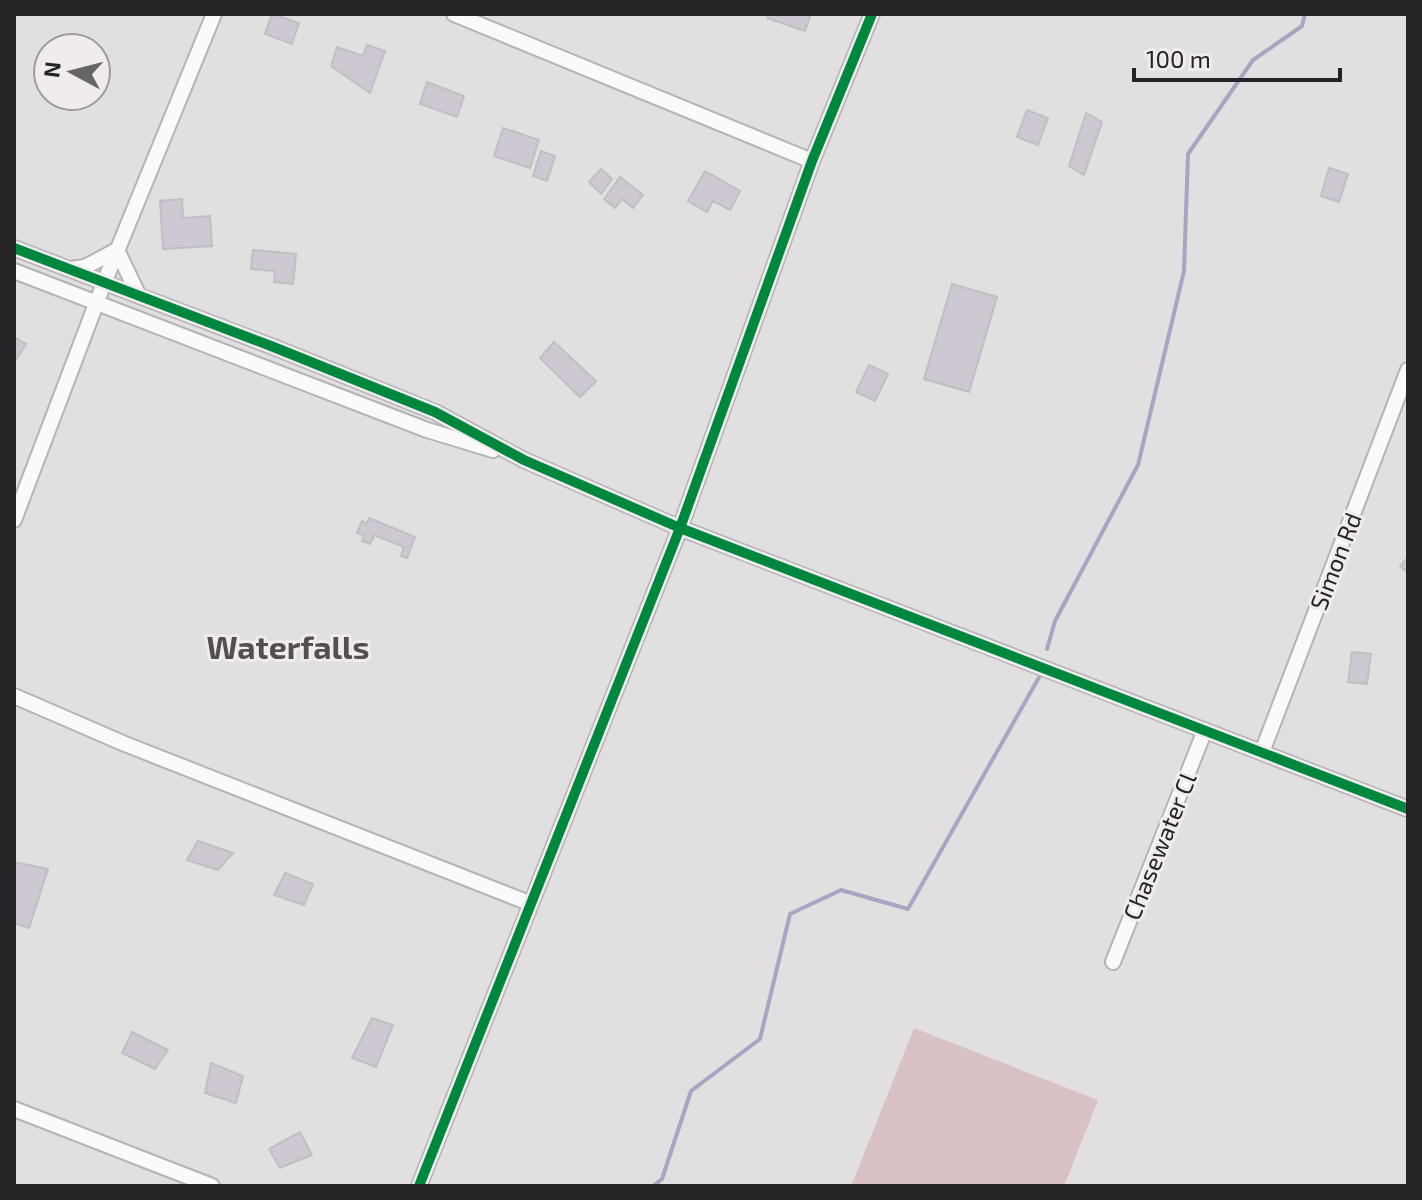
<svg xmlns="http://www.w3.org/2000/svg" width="1422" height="1200" viewBox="0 0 1422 1200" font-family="'Exo 2',sans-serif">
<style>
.green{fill:#d9c2c3}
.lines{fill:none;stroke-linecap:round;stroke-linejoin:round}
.stream{stroke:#a5a6c2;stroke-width:4}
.building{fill:#cdc8d1;stroke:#c1bfc1;stroke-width:2}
.minor-casing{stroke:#b5b4b5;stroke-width:18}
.minor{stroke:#fbfafa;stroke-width:14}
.cycleway-casing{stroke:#f0ebef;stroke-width:15}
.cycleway{stroke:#00873e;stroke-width:10}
.labels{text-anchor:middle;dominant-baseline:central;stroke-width:6;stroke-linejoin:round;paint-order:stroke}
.street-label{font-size:24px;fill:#252325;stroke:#f0ebef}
.district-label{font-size:32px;font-weight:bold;fill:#524e52;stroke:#f0ebef}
</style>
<rect width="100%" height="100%" fill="#e2dfe1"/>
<path class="green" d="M914,1028L1098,1100L1064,1186H851Z"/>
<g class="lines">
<path class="stream" d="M1047,649L1055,621L1138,465L1184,271L1188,154L1253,60L1302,26L1305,14
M653,1186L662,1179L691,1091L760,1039L790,914L841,890L908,909L1042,672"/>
</g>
<path class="building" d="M272,14L299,23L292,44L265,34Z
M768,14H811L805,31L767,18Z
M367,45L385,51L370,93L331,66L337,47L363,56Z
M427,82L464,96L457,117L420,104Z
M1027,110L1048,118L1038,145L1017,137Z
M1086,113L1102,122L1084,175L1069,166Z
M503,128L539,140L530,168L494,156Z
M541,151L555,156L547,181L533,176Z
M1329,168L1348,174L1339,202L1321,196Z
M601,169L612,179L601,194L589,182Z
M705,171L740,191L730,210L713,201L707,212L688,201Z
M620,177L643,195L633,208L622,199L615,208L604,199Z
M182,199L183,218L210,216L212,246L163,249L160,201Z
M253,250L296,254L293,284L274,282L275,271L251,269Z
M952,284L997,297L969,392L924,379Z
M14,337L26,344L14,363Z
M554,342L596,381L580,397L540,358Z
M869,365L888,374L875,401L856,392Z
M369,518L415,537L407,558L401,556L404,547L374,535L370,544L362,541L364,535L357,533L362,521L367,523Z
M1408,557V573L1400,566Z
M1352,652L1371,654L1367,684L1348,682Z
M198,841L233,853L218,870L187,860Z
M14,862L48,869L29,928L14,923Z
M285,873L313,884L304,905L274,895Z
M372,1018L393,1025L376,1067L352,1058Z
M132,1032L168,1050L155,1069L122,1053Z
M211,1063L243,1076L236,1103L205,1093Z
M300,1132L312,1155L280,1168L269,1149Z"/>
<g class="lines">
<defs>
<path id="minor" d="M454,14L812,161
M14,248L271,346L435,412L524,460L680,528L1408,809
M70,269L85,267L117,250L139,296
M14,271L427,430L493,450
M14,520L104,283L214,14
M14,696L125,744L529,903
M1262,752L1408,370
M1113,962L1205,730
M14,1109L212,1186
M419,1186L680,528L812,161L872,14"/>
</defs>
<use href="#minor" class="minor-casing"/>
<use href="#minor" class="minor"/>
<defs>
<path id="cycleway" d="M14,248L271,346L435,412L524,460L680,528L1408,809
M419,1186L680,528L812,161L872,14"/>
</defs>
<use href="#cycleway" class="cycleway-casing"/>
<use href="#cycleway" class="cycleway"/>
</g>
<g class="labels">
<g class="street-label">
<text transform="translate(1335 561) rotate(-69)">Simon Rd</text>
<text transform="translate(1159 846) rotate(-68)">Chasewater Cl</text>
</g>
<g class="district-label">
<text x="288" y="646">Waterfalls</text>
</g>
</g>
<rect width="1422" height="1200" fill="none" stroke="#252325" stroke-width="32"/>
<g transform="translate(72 72) rotate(277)"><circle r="38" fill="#f0ebef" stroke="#9f9b9e" stroke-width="2"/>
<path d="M0-6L14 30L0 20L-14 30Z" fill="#676567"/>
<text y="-12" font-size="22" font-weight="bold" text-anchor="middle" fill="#252325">N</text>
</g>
<path d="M1134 68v12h206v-12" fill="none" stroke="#252325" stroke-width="4"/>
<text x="1146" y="68" font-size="24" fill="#252325" stroke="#f0ebef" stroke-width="6" paint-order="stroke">100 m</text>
</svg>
